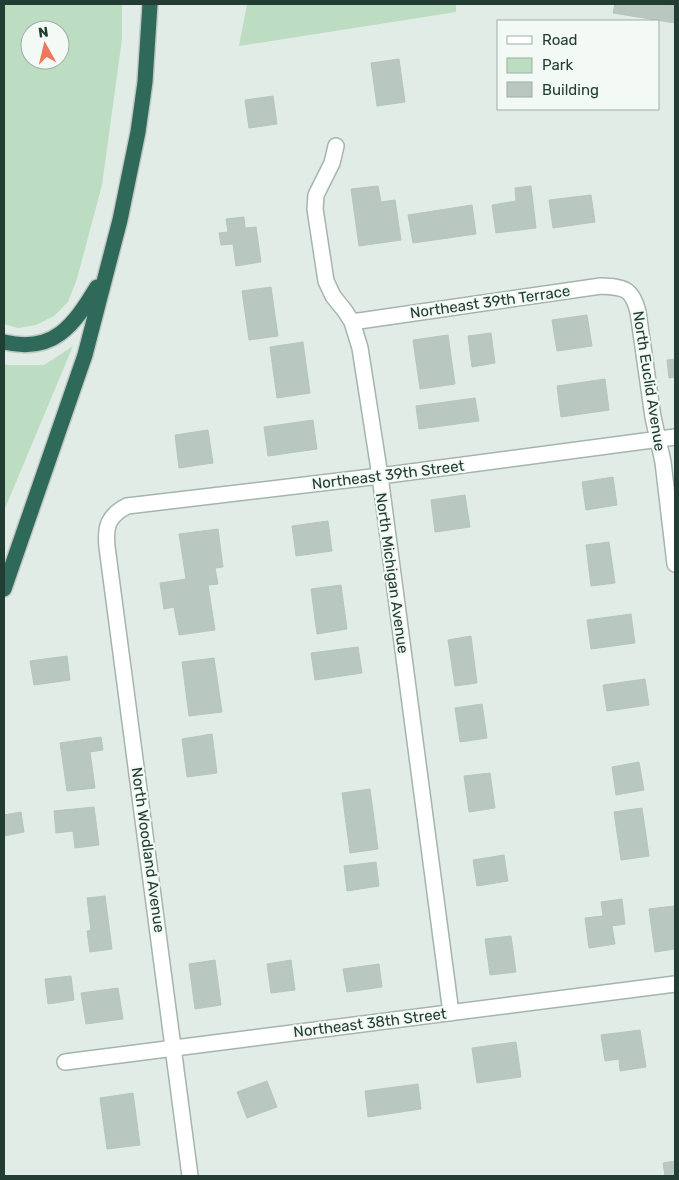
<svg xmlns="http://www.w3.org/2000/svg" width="679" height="1180" viewBox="0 0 679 1180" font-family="Rubik,sans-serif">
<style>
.green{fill:#bcddc2;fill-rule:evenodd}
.building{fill:#b8c7c0;stroke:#b5c6be}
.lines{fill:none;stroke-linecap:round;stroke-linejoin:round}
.minor-casing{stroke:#a5b4ae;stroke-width:18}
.highway-casing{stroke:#c1c9c6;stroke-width:18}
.minor{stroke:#fff;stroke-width:15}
.highway{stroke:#2f6959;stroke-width:15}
.labels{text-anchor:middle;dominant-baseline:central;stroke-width:4.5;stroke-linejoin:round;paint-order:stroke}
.street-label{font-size:15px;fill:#223d34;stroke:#f3f9f5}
</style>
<rect width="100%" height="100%" fill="#e2ece7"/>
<path class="green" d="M4,4H122V39L102,185L77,279L68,302L54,316L36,325L18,328L4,324ZM30,30H60V60H30Z
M247,4H456V12L239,46Z
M73,346L4,511V364L8,365H44Z"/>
<path class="building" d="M615,4L675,5V23L613,13Z
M399,59L405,102L377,106L371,63Z
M273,96L277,124L249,128L245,100Z
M378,186L381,202L395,200L401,240L359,246L351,189Z
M531,186L536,228L496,233L492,205L516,201L515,188Z
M591,195L595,222L553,228L549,200Z
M472,205L476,234L413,243L408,215Z
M244,217L245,228L256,227L261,262L236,266L233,244L221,245L219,233L228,232L226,219Z
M271,287L278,336L249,340L242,291Z
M587,315L592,346L557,351L552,320Z
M491,333L495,363L472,367L468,336Z
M448,335L455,384L420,389L413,340Z
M303,342L310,393L277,398L270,347Z
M675,359V377L669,378L667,360Z
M605,379L609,410L561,417L557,386Z
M475,398L479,421L419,429L416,406Z
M313,420L317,449L268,456L264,427Z
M208,430L213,463L179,468L175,435Z
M613,477L617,505L586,510L582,482Z
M465,495L470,527L435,532L431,500Z
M328,521L332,551L296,556L292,526Z
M218,529L223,567L215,568L218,584L208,585L215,630L179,635L174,607L164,609L160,583L186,579L179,534Z
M609,542L615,583L591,586L586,545Z
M341,585L347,629L317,634L311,589Z
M631,614L635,643L591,649L587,620Z
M471,636L477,683L455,686L448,640Z
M358,647L362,673L315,680L311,653Z
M67,656L70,680L34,685L30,661Z
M214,658L222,712L189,716L182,662Z
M645,679L649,705L607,711L603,685Z
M482,704L487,738L460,742L455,708Z
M212,734L217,773L187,777L182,739Z
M101,737L103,750L90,752L95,788L67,791L60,743Z
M639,762L644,790L616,795L612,767Z
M490,773L495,808L469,812L464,776Z
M370,789L378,849L350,853L342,793Z
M94,807L99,845L75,848L73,831L56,833L54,811Z
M642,808L649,856L621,860L614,812Z
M21,812L24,832L4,836V815Z
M504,855L508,881L477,886L473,860Z
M376,862L379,886L347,891L344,866Z
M105,896L112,949L90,952L87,931L91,930L87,898Z
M622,899L625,924L612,926L615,944L589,948L585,918L603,916L601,902Z
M674,906L675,949L655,952L649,909Z
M511,936L516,972L490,975L485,939Z
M215,960L221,1005L195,1009L189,964Z
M291,960L295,990L271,993L267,964Z
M379,964L382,987L347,992L343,969Z
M71,976L74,1000L48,1004L45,979Z
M118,988L123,1019L86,1024L81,993Z
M640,1030L646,1067L620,1071L619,1059L605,1061L601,1035Z
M516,1042L521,1077L477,1083L472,1048Z
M267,1081L277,1107L247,1118L237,1092Z
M418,1084L421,1109L368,1117L365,1091Z
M133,1093L140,1145L107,1149L100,1098Z
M675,1161V1176H665L663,1163Z"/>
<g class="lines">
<defs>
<path id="minor" d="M336,146L332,163L316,195L315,209L326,281L333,296L345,311L352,322L360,348L380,476L451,1013
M352,322L601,286C624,287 632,288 638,312L653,417L663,462L675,564
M65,1062L675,984
M190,1176L107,547C105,526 108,516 127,506L380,476L675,437"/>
<path id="highway" d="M4,342C54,354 74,325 97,287
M4,589L85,355L120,220L138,132L145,82L150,4"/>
</defs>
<use href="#minor" class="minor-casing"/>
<use href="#highway" class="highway-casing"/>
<use href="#minor" class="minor"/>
<use href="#highway" class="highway"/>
</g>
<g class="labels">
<g class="street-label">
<text transform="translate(490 302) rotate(-8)">Northeast 39th Terrace</text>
<text transform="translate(649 381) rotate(81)">North Euclid Avenue</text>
<text transform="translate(388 475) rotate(-7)">Northeast 39th Street</text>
<text transform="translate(392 573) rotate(82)">North Michigan Avenue</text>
<text transform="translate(148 850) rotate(82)">North Woodland Avenue</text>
<text transform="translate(370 1023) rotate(-7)">Northeast 38th Street</text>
</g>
</g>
<rect width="679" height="1180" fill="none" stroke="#223d34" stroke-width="10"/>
<rect x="497" y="20" width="162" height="90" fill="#f3f9f5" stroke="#9faea8"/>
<rect x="507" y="36" width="25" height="8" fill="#ffffff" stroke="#9faea8"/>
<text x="542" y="45" font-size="15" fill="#223d34">Road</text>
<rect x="507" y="58" width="25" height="15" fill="#bcddc2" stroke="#9faea8"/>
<text x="542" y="70" font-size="15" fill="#223d34">Park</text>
<rect x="507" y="82" width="25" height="15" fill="#b8c7c0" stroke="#9faea8"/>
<text x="542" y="95" font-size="15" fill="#223d34">Building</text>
<g transform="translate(45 45) rotate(352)"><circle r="24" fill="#f3f9f5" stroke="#9faea8"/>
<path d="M0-4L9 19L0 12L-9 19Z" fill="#f0775d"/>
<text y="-8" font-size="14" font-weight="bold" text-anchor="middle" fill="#223d34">N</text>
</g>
</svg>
